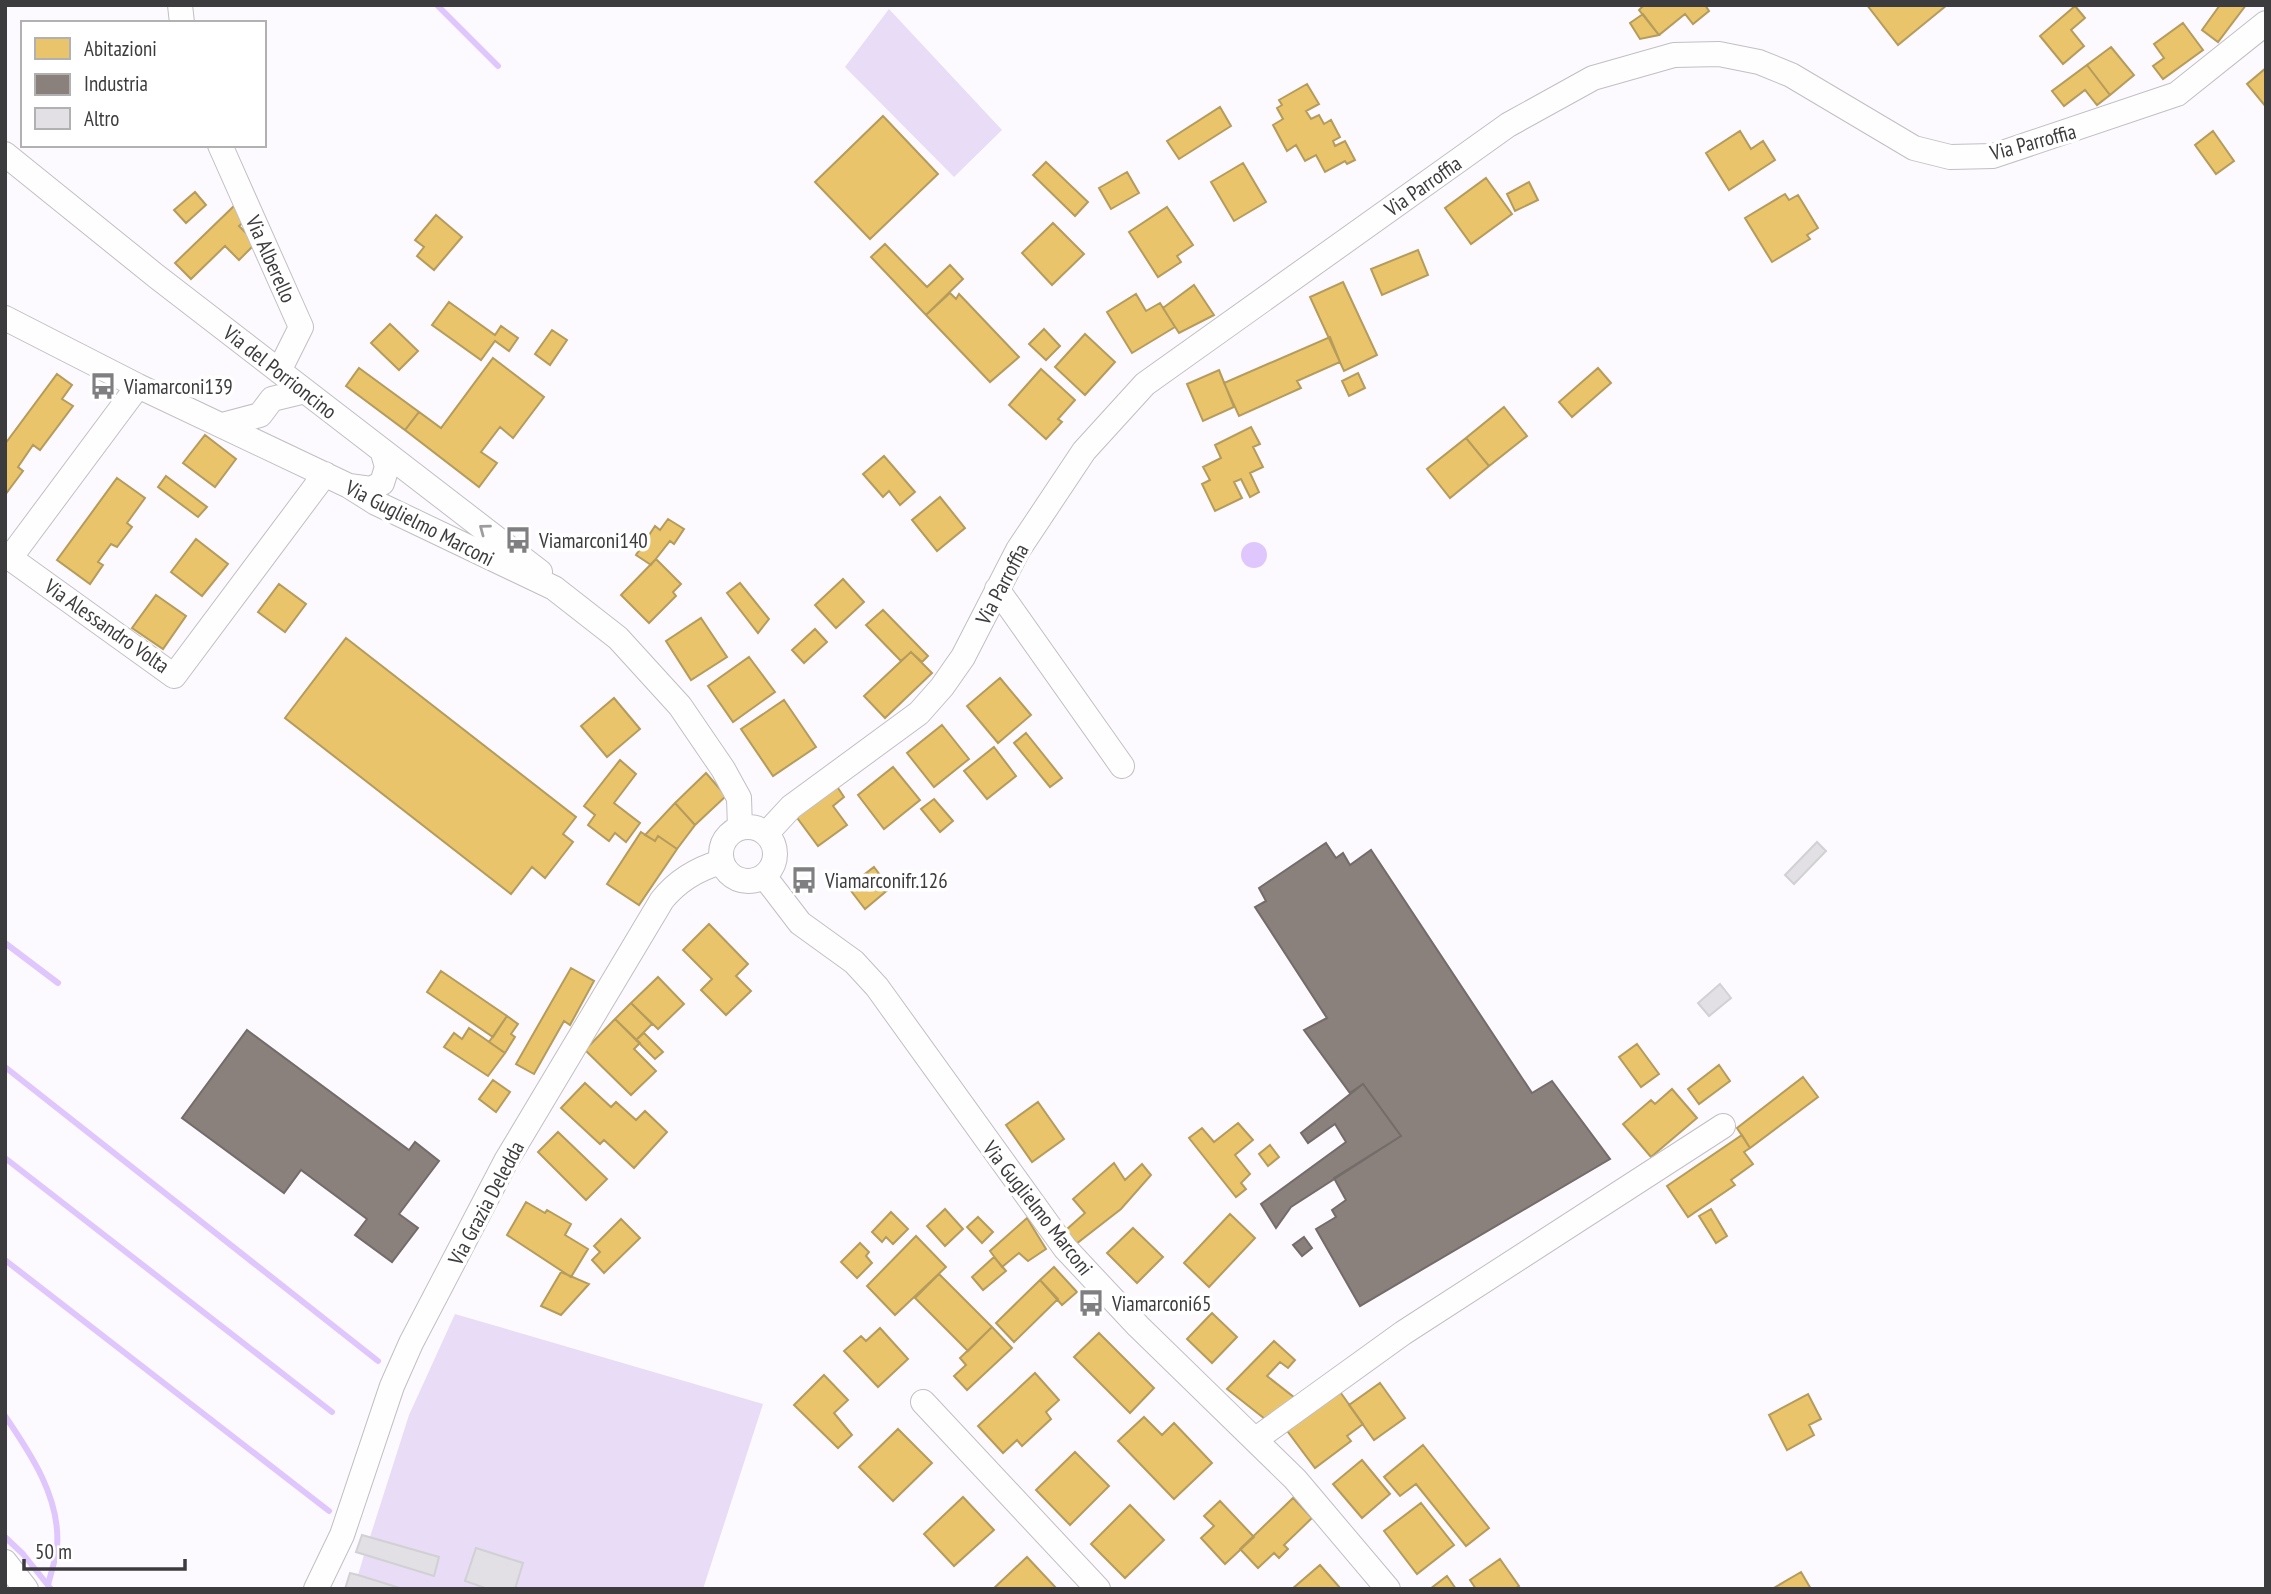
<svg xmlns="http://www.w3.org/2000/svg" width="2271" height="1594" viewBox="0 0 2271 1594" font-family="'PT Sans Narrow',sans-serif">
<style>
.green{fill:#e8dcf7}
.water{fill:#dfc7fd}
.homes{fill:#e9c46a;stroke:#b59b5c;stroke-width:2}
.industry{fill:#8a817c;stroke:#736c69;stroke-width:2}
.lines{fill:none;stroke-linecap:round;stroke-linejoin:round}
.stream{stroke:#dfc7fd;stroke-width:6}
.building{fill:#e2e0e4;stroke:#d1d0d3;stroke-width:2}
.minor-casing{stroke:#c1bfc2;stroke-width:26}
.minor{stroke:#fffeff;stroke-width:24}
.oneway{stroke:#9e9c9e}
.labels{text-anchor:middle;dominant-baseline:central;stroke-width:7;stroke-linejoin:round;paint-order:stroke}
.street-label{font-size:21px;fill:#3c3b3d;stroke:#fff}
.poi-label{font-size:21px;fill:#3c3b3d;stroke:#fff;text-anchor:start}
</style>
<rect width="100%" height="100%" fill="#fcfafe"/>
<path class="green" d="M889,9L1002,130L954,177L845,67Z
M455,1314L763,1404L703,1589H345L350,1573L358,1575L364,1555L356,1552L362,1535L370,1537L409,1415Z"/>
<path class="water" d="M1241 555a13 13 0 1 1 26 0a13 13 0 1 1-26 0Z"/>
<path class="homes" d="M1644,5H1705L1709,11L1693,24L1685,14L1659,35L1639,10Z
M1867,5H1947L1898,45Z
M2220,5H2246L2218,42L2202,30Z
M2075,6L2085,18L2071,30L2084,46L2063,64L2040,36Z
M1643,14L1659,35L1640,39L1630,23Z
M2183,23L2203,50L2163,79L2153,66L2164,58L2154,44Z
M2111,47L2134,75L2110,95L2087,65Z
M2087,65L2110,95L2097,105L2085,90L2064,106L2052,91Z
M2266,68V107L2247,84Z
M1307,84L1319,104L1306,111L1311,119L1319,115L1324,124L1331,120L1340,137L1333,141L1335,146L1345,141L1355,160L1347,164L1345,161L1325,172L1316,155L1305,161L1296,145L1287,151L1273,125L1283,119L1277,108L1282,105L1279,100Z
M1220,107L1231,126L1179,159L1167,141Z
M883,116L938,174L870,239L815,182Z
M1740,131L1751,149L1763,141L1775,160L1729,190L1706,153Z
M2213,131L2234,161L2216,174L2195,145Z
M1046,162L1088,202L1075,216L1033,175Z
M1243,163L1266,202L1234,221L1211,182Z
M1127,172L1139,193L1111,209L1099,188Z
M1486,178L1512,214L1471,244L1445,208Z
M1529,182L1538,200L1515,211L1507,194Z
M195,192L206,205L186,223L174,210Z
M1785,194L1789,200L1798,195L1818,228L1807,235L1810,239L1772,262L1745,218Z
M235,205L248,218L239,226L256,243L239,260L225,246L191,279L175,263Z
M1167,207L1193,245L1177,256L1181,262L1158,277L1129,232Z
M436,215L462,237L434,270L417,256L424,247L415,240Z
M1053,223L1084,254L1052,285L1022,253Z
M885,244L927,287L950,265L963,279L926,315L871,257Z
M1418,250L1428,275L1382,295L1371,269Z
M1343,282L1377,355L1344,371L1310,297Z
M1194,285L1214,315L1179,333L1163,308Z
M950,293L956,299L959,294L1019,357L990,382L926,315Z
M1136,294L1146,311L1160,303L1175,327L1132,353L1107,312Z
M449,302L495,335L501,326L518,338L509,351L495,341L481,360L432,325Z
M390,324L418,351L399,370L371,343Z
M1044,329L1060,346L1046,360L1029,344Z
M552,330L567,340L550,365L535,354Z
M1085,334L1115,362L1085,395L1055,367Z
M1330,337L1340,362L1297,381L1301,388L1239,416L1224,383Z
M493,358L544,397L513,438L500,427L481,452L497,463L479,487L405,430L419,412L441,428Z
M359,368L419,412L405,430L346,386Z
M1598,368L1611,383L1572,417L1559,402Z
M1041,369L1075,400L1058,419L1062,422L1046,439L1009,405Z
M1219,370L1234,407L1203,421L1187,384Z
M1358,373L1365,388L1349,396L1342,381Z
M57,374L72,385L62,399L73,406L40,450L33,445L18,467L23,471L5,495V444Z
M1504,407L1527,436L1489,466L1466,438Z
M1251,427L1260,444L1253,447L1263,467L1250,473L1259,492L1250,497L1241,479L1234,482L1242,498L1215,511L1202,484L1210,480L1203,467L1221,458L1215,445Z
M205,435L236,459L215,487L183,463Z
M1466,438L1489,466L1450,498L1427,469Z
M884,456L915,492L900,505L889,491L883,497L863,474Z
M166,476L207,507L198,517L158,487Z
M117,478L145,498L127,523L132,527L117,547L111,544L98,562L103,565L90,584L57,560Z
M940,497L965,528L937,551L912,520Z
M668,519L684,529L674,544L670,541L651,565L636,555L655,526L660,530Z
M196,539L228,564L202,596L171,572Z
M656,559L681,584L673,592L676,596L649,623L621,595Z
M843,579L864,602L836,628L815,605Z
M740,583L769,619L758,633L727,593Z
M279,584L306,604L285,632L258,612Z
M156,595L186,616L163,649L132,628Z
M883,610L928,656L922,662L911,652L901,661L866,625Z
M701,618L727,657L691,680L666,641Z
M815,629L827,642L804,663L792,650Z
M346,638L576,817L563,834L573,842L545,878L532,867L511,894L285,718Z
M911,652L932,673L885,718L864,696Z
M749,657L775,692L733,722L708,686Z
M1000,678L1031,715L998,743L967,706Z
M614,698L640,729L607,757L581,726Z
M784,700L816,747L773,776L741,729Z
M942,725L969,759L934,787L907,753Z
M1026,733L1062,778L1050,787L1014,743Z
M994,747L1016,776L987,799L964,771Z
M620,760L636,774L614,803L640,823L626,842L615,833L609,841L588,825L595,815L584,806Z
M893,767L920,800L884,829L858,795Z
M706,773L726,796L695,825L675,803Z
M836,785L844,797L833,806L847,825L818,846L795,815Z
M934,799L953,821L940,832L921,809Z
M675,803L695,825L677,849L658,836L655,841L645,835Z
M641,832L655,841L658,836L677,849L639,905L607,884Z
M874,867L890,888L865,909L848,887Z
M709,924L748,964L736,976L751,991L726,1015L701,990L712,979L683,950Z
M571,968L594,981L570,1025L564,1021L534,1074L516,1064Z
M441,971L507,1016L493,1037L427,992Z
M658,977L684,1004L658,1029L631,1003Z
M631,1003L652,1024L636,1040L615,1019Z
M507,1016L518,1024L511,1034L515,1037L505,1053L489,1042Z
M615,1019L640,1043L634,1049L656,1071L631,1095L585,1050Z
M469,1028L505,1053L488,1076L444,1047L454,1033L462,1039Z
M644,1033L663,1052L655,1059L636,1040Z
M1637,1044L1659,1074L1641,1087L1619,1057Z
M1719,1065L1730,1081L1699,1104L1688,1089Z
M1803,1077L1818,1097L1750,1148L1737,1128Z
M493,1080L510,1092L496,1112L479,1099Z
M585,1083L611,1107L616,1102L636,1120L645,1111L667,1132L634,1168L604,1140L600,1144L561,1108Z
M1672,1089L1697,1118L1651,1157L1623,1124L1651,1100L1655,1104Z
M1038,1102L1064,1139L1032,1162L1006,1125Z
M1238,1123L1253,1140L1235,1155L1250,1174L1241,1183L1246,1189L1236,1197L1189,1138L1202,1128L1214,1142Z
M558,1132L607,1179L586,1200L538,1152Z
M1742,1135L1750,1148L1744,1152L1753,1164L1731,1180L1735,1185L1688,1217L1667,1186Z
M1270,1145L1279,1157L1268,1166L1259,1154Z
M1114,1163L1125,1180L1142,1164L1151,1175L1121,1209L1076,1244L1066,1230L1085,1213L1073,1199Z
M526,1202L545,1213L547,1210L571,1224L565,1235L588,1249L571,1277L507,1235Z
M945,1209L963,1229L945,1246L927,1226Z
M1711,1209L1727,1236L1716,1243L1699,1216Z
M891,1212L908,1229L893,1244L886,1237L882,1242L872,1232Z
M1230,1214L1255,1238L1209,1287L1184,1263Z
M978,1217L993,1232L982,1243L967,1227Z
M1027,1218L1046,1249L1028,1261L1019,1253L1002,1267L990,1251Z
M621,1219L640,1238L604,1273L592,1260L600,1252L594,1246Z
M1133,1228L1163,1257L1137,1283L1107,1253Z
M916,1236L946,1267L895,1315L867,1286Z
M860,1243L869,1252L866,1256L872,1263L857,1278L841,1262Z
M994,1257L1006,1271L983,1290L972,1277Z
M1054,1267L1077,1292L1062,1305L1040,1280Z
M561,1272L589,1284L561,1315L541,1306Z
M939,1274L992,1327L968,1351L915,1298Z
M1040,1280L1058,1299L1014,1342L996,1323Z
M1212,1313L1237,1337L1212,1363L1187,1339Z
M992,1327L1012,1348L967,1390L954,1376L966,1365L960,1358Z
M880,1328L908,1359L878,1387L844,1351L861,1336L866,1341Z
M1099,1333L1154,1388L1130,1413L1074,1357Z
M1274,1341L1295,1360L1288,1368L1280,1362L1267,1376L1295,1398L1265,1419L1227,1389Z
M1035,1373L1059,1400L1046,1412L1051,1419L1022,1446L1017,1440L1003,1453L978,1426Z
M824,1375L848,1400L834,1413L852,1435L838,1448L794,1405Z
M1380,1383L1405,1418L1374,1440L1349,1405Z
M1338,1389L1363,1424L1347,1436L1351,1441L1315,1468L1285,1428Z
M1808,1394L1821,1419L1809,1425L1814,1435L1787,1450L1769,1415Z
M1144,1417L1162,1435L1174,1423L1212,1463L1174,1499L1118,1441Z
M898,1429L932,1463L893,1501L859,1467Z
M1423,1445L1489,1528L1466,1546L1416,1484L1400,1496L1384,1477Z
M1075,1452L1109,1486L1070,1525L1036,1490Z
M1362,1460L1390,1494L1362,1518L1333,1484Z
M963,1497L994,1530L954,1566L924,1534Z
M1293,1498L1312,1518L1284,1545L1288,1549L1279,1558L1274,1553L1258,1568L1240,1549Z
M1220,1501L1254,1537L1225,1564L1201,1538L1214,1526L1204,1516Z
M1421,1503L1454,1545L1417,1574L1384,1531Z
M1130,1505L1164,1540L1125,1578L1091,1544Z
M1027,1557L1057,1589H993Z
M1500,1559L1519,1586L1515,1589H1476L1470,1580Z
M1320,1565L1341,1589H1292Z
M1801,1572L1811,1589H1772Z
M1447,1576L1456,1589H1430Z"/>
<path class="industry" d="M1326,843L1336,858L1343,853L1350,865L1371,850L1532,1093L1552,1081L1610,1159L1360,1306L1316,1229L1336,1217L1332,1210L1346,1200L1334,1178L1401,1136L1363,1084L1350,1093L1304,1030L1327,1018L1255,907L1266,901L1259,888Z
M247,1030L409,1150L415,1142L439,1161L399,1214L418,1228L392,1262L355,1235L367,1219L301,1170L284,1193L182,1118Z
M1363,1084L1401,1136L1291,1207L1276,1228L1261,1204L1346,1142L1335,1124L1308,1143L1301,1133Z
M1304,1237L1312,1248L1302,1256L1293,1245Z"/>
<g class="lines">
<path class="stream" d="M437,5L498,66
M5,943L58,983
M5,1067L378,1361
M5,1158L332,1412
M5,1260L329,1511
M5,1416C31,1454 61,1499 57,1547C56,1559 51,1572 48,1585
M5,1537L23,1554L51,1589"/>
</g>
<path class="building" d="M1817,842L1826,851L1794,884L1785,875Z
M1720,984L1731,998L1709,1016L1698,1003Z
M362,1535L439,1557L434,1576L356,1552Z
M476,1548L523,1563L515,1589H488L465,1581Z
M350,1573L358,1575L403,1589H345Z"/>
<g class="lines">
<defs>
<path id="minor" d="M180,5L182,23
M220,145L301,327L279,371
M5,154L156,276L540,572
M5,318L138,386L349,486L376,503L554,588L618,638L680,706L723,769L739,798L740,828
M138,386L10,558L174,676L325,474
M222,425L260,415L272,399L305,391
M349,486L371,489L382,483L387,467L383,453
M997,589L1122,766
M721 854a27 27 0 1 1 54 0a27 27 0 1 1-54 0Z
M766,834L791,807L919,713L942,687L963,657L1018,550L1084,451L1145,384L1508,125L1593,78L1674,55L1719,54L1759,62L1791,75L1914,148L1950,157L1993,156L2177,94L2266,23
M764,876L800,923L854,962L877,987L1065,1248L1138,1326L1295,1479L1388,1589
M923,1402L1098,1589
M1256,1439L1403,1333L1723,1126
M5,1562L26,1589
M316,1589L342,1535L392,1386L411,1343L506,1161L662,900C678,880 697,869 721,862"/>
</defs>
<use href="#minor" class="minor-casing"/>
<use href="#minor" class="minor"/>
</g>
<defs><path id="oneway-chevron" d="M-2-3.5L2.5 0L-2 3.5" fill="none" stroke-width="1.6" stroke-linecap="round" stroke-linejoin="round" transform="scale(1.75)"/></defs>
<use class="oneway" href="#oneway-chevron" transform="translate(484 529) rotate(-143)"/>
<defs>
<symbol id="bus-bare" viewBox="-9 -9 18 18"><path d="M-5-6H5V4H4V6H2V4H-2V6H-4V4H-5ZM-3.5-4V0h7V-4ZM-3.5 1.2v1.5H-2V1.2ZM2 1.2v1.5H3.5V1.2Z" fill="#7f7e81" stroke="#fff" stroke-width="2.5" paint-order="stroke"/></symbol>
</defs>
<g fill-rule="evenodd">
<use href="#bus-bare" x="84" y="367" width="38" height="38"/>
<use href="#bus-bare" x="499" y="521" width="38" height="38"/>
<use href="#bus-bare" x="785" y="861" width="38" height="38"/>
<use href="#bus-bare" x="1072" y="1284" width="38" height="38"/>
</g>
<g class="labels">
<g class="street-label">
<text transform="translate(2033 142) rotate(-15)">Via Parroffia</text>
<text transform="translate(1423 186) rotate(-35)">Via Parroffia</text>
<text transform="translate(271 259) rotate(66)">Via Alberello</text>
<text transform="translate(280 372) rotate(38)">Via del Porrioncino</text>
<text transform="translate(420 523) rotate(27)">Via Guglielmo Marconi</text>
<text transform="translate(1002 584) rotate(-62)">Via Parroffia</text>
<text transform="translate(107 626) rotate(35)">Via Alessandro Volta</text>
<text transform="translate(486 1203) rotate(-62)">Via Grazia Deledda</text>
<text transform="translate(1038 1208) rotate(52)">Via Guglielmo Marconi</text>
</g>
<g class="poi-label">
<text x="124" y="386">Viamarconi139</text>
<text x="539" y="540">Viamarconi140</text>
<text x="825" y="880">Viamarconifr.126</text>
<text x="1112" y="1303">Viamarconi65</text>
</g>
</g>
<rect width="2271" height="1594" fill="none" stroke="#3c3b3d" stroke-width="14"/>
<rect x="21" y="21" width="245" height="126" fill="#ffffff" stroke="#b1b1b1" stroke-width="2"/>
<rect x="35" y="38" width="35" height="21" fill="#e9c46a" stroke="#b1b1b1" stroke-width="2"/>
<text x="84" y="56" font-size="21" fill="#3c3b3d">Abitazioni</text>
<rect x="35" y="74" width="35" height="21" fill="#8a817c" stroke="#b1b1b1" stroke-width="2"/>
<text x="84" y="91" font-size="21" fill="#3c3b3d">Industria</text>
<rect x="35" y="108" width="35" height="21" fill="#e2e0e4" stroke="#b1b1b1" stroke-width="2"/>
<text x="84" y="126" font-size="21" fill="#3c3b3d">Altro</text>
<path d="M24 1559v10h161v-10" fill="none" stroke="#3c3b3d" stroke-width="3.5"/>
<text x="35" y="1559" font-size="21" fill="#3c3b3d" stroke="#ffffff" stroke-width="5" paint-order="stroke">50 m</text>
</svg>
